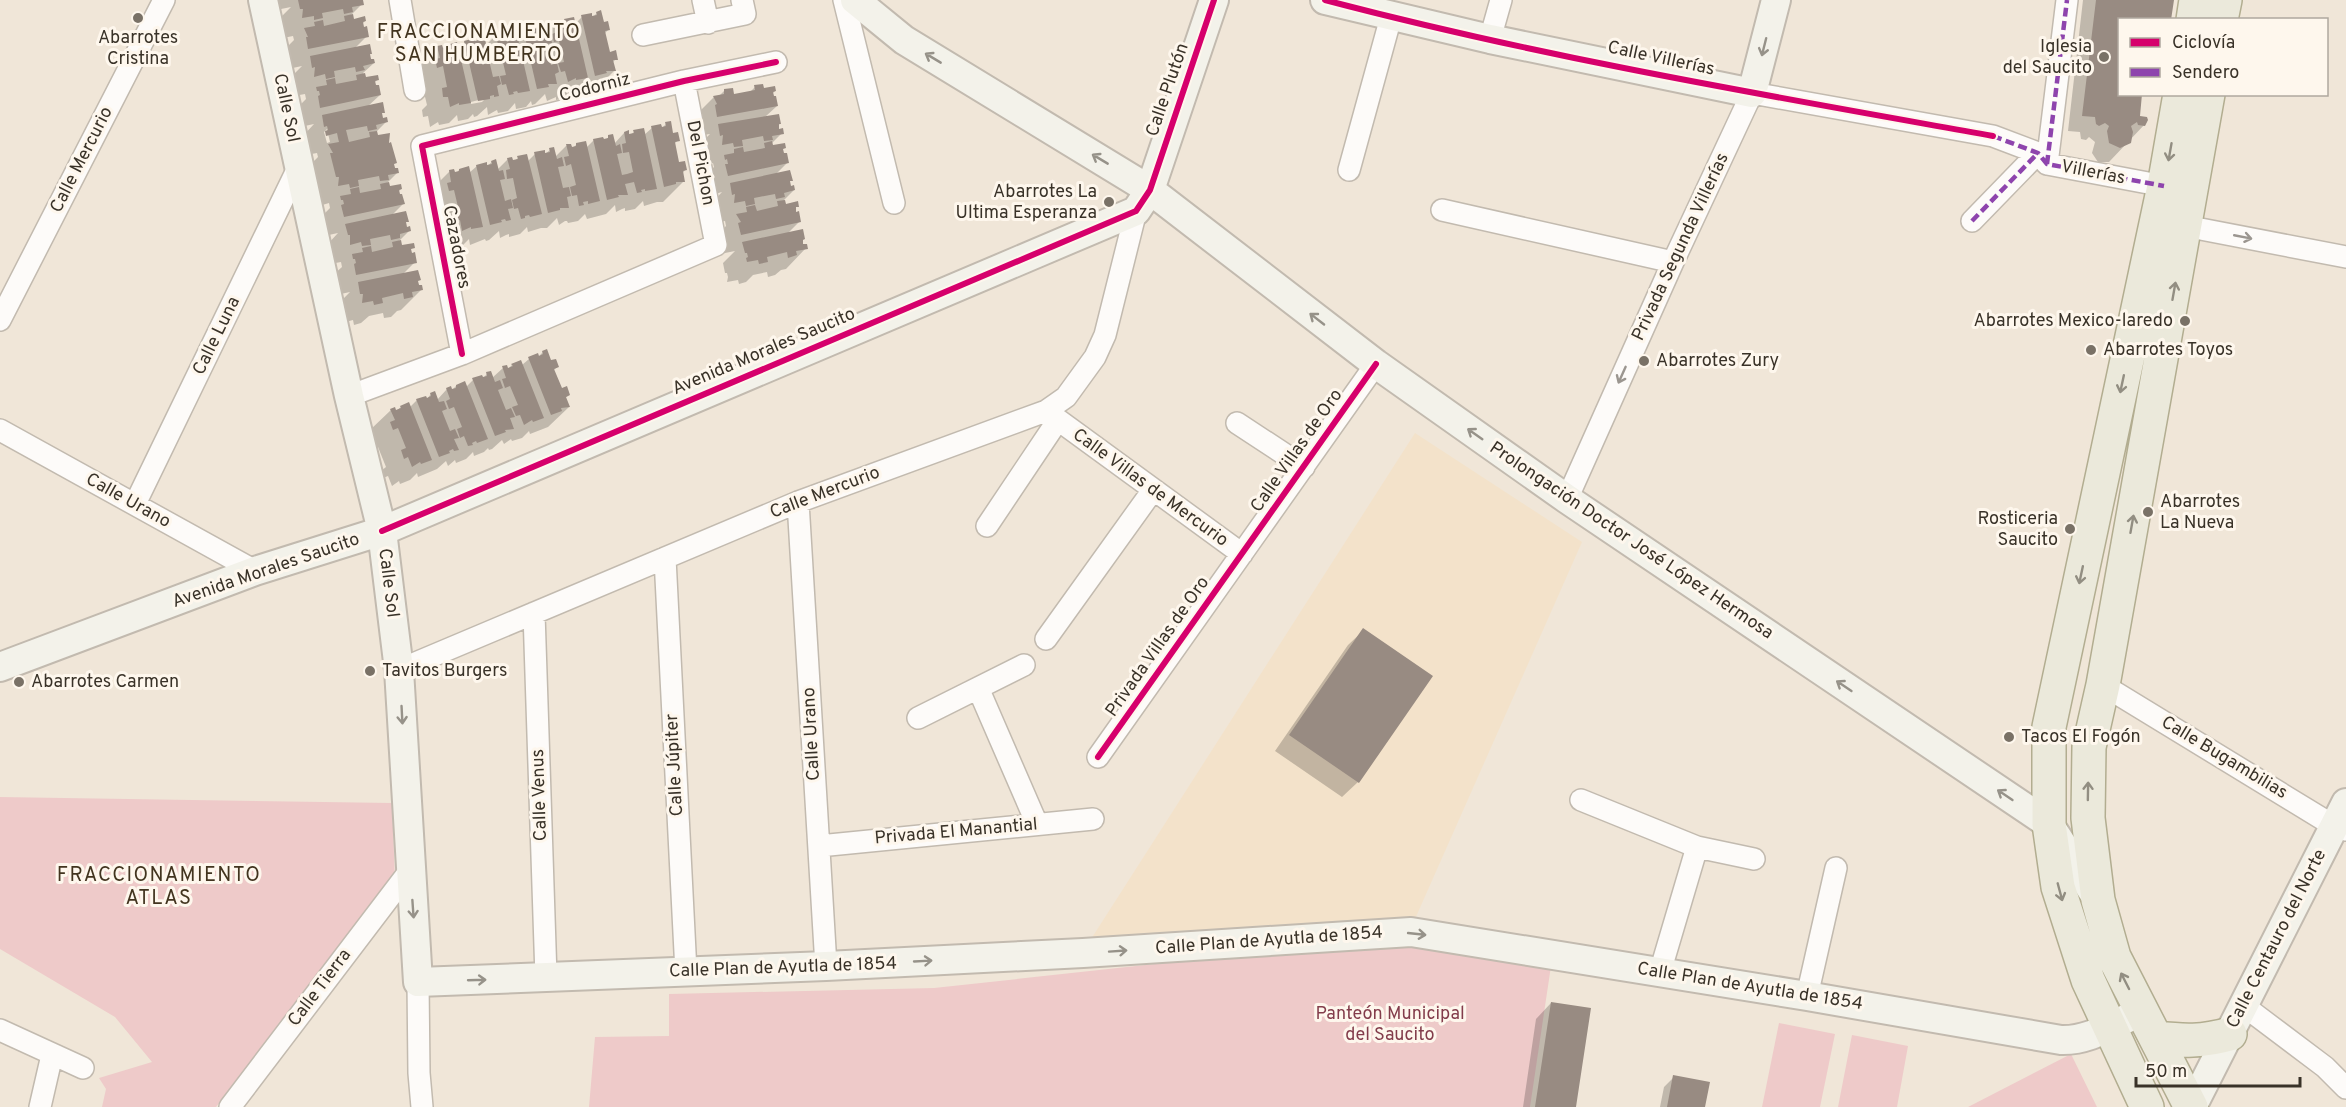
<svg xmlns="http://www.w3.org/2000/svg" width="2346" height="1107" viewBox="0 0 2346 1107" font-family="Overpass,sans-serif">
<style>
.built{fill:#f3e2ca}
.green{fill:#eecac9}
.shadow{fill:#0003;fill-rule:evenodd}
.building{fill:#988b82}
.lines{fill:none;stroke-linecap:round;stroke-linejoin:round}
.street-casing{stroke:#c2baaf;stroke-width:24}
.secondary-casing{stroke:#c2baaf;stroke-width:32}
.primary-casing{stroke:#b2ad90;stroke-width:36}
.street{stroke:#fdfbf9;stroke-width:21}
.secondary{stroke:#f3f2ea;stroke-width:28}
.primary{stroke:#ebe9db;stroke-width:33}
.quiet{stroke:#8e44ad;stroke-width:4.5;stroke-dasharray:9 4.5;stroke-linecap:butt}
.cycleway-casing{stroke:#fef7ed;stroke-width:10}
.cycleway{stroke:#d6006c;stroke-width:6}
.oneway{stroke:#969289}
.oneway2{stroke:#928e82}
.oneway3{stroke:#9b9690}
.poi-dot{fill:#797166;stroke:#fef7ed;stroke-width:2}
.labels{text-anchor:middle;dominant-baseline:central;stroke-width:6;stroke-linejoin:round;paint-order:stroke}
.poi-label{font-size:18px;fill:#393228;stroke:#fef7ed;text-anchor:start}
.street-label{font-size:18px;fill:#393228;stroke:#fef7ed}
.park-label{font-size:18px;fill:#833c4b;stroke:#fef7ed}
.neighbourhood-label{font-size:20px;letter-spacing:1.5px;fill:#42341f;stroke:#fef7ed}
</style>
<rect width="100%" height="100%" fill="#f0e6d8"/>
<path class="built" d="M1415,433L1582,542L1411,928L1084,950Z"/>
<path class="green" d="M0,797L392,803L395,880L216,1107H102L106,1089L99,1078L152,1062L115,1017L0,949Z
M1386,939L1551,966L1530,1107H589L595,1037L669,1036V994L934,988Z
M1779,1023L1835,1034L1820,1107H1762Z
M1852,1035L1908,1046L1897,1107H1838Z
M2071,1054L2097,1107H1968Z"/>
<path class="shadow" d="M275,0H358L362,4L351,15L352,20L365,21L362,24L367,36L355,48L371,53L369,56L374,63L363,73L365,79L377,80L374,83L380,95L367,107L383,112L381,114L382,120L386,122L376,132L377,137L387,145L395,163L393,165L398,172L387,183L388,188L401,189L398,192L403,204L391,216L407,221L404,224L409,231L399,241L401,247H413L410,250L415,262L403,274L417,282L422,289L401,310L397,311L391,317L384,318L383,313L369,316L361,323L354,325L353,320L342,323L338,304L350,292L336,295L332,276L342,267L341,262L330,264L326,246L338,233L324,236L320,218L330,208L329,203L319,206L309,166L318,157L317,153L306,155L302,137L314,124L300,127L296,109L306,99L305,94L294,96L290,78L302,66L288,69L284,50L294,40L293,36L283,38L278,20L291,7L276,10ZM327,129L330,142L327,143L324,132Z
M2083,0H2173L2120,20V94L2138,117L2146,123L2109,162H2098L2092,153L2095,142L2089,137L2086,140L2081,139L2080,132L2068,131Z
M597,13L603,24L609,29L604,34L609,53L616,59L612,63L614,71L594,91L588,90L585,93L575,96L574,90L566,98L556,100V97L547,101L545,94L535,104L532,105L531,101L526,107L516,109L515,103L508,111L498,113L497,110L495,111L488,115L487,107L477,116L474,117L473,114L468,119L458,121L457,115L449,123L439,125L438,122L430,127L428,116L423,117L422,110L427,105L418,68L438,47L444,50L448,46L458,50L465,42L474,43L480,38L485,46L496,35L502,37L506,34L516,38L524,30L533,31L538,26L543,34L555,22L561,25L565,21L574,25L582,17L592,18ZM486,98L482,102L471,104V102Z
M755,87L762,90L775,91L772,94L777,106L765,117L780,124L777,126L778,131L782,133L771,144L772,147L782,150L787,163L775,175L791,180L789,182L790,188L794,190L784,200L785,206H797L794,209L800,221L787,234L801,241L802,246L806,248L786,269L781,270L775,275L768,277L767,272L753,275L746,282L739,284L738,280L727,282L728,277L727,273H725L723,263L735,251L720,254L717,235L726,226L725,221L714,223L710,205L722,192L708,196L704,177L714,167L713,163L702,164L698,146L710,134L697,136L694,117L714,97L719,96L724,91L733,96L749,93Z
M666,124L672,135L678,140L674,144L678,164L685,170L682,174L683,182L663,202H657L644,206L643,201L635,209L625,211V208L622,209L616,212L615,205L606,214L587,219L585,214L578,221L568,223L567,221H565L559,225L557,218L547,228H541L528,232L527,227L520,234L509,237V234L506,235L500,238L499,231L489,240L486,241L485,239L470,245L469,239L461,247L451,249L429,192L450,171L456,174L459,170L469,173L477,166L486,167L492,162L497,170L508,159L512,163L518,158L528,161L535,154L544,155L550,150L555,157L566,146L570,145L573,148L577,144L586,148L594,140L603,142L609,137L614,144L624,133L630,135L634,132L644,135L652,128L661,129Z
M543,352L550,362L557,367L553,371L561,390L569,395L565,398L569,407L548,427L530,434L529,431L522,438L512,441L511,439L504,444L502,440L492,449L489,450L488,448L484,452L474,456L473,452L466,459L456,463L455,460L448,466L446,461L437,469L418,477L417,473L410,480L400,484L399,481L392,486L388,476L383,478L381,471L386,467L378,447L373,449L370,430L391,410L395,412L401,407H410L417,400H426L431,394L437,400L447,389L451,391L456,386L466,387L473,380L482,379L487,374L492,378L503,368L507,370L512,365H522L529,359L538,357Z
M1364,630L1431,676L1358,782L1342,797L1275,751L1348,645Z
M1551,1003L1575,1107H1523L1536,1019Z
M1674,1077L1704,1107H1660L1664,1087Z"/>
<path class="building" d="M298,0H363L364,5L352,7L353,12L344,14L343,9L322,13L323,18L314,20V16L302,18L303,9H300Z
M2096,0H2174L2171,20H2120V94H2142L2140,116L2147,117L2148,120L2145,126L2138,125L2137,122L2131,126L2133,132L2131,143L2120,148L2109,143L2107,131L2109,126L2105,123L2099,126L2096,124L2095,117L2082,116Z
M601,10L604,22L608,21L610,30L605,31L610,52L616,50L618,60H613L616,71H606L607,73L595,76L581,15L592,13V16L597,15L596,12Z
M353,14L354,19L365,16L366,21L363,22L364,27L367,26L369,37L308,49L306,37H308L304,28L315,26L314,22L323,20L324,26L345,21L344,16Z
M574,17L588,78L576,80V78L568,82L565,71L561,72L558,63L564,62L559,41L554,42L552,34L557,32L554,21L559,20L560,23L565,22L564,19Z
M543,23L545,35L550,34L552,43L547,44L551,65L557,63L559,72L555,74L557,84H548L549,87L537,89L523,28L533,26L534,29L538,28L537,25Z
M516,30L530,91L518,93L517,91L513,92L514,94L509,95L506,84L502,85L500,76L506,75L501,54L496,55L494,47L498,45L496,34L501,33V36L506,35L505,32Z
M484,36L487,47L491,46L493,55L488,56L493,77L499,76L501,84L497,86L499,96L494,97V95L490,96V99L478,101L464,41L475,38V41L480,40L479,37Z
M457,42L471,103L459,105V103L450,107L448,97H443L442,88L447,87L443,66L437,68L435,59L440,58L437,46L442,45L443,48L448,47L447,45Z
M370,44L372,54H370L371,59H374L375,63L363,66L365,70L356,72L355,67L334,71L335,77L326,79L325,74L314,77L315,67L312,68L310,56Z
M365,73L366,77L378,75L379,80L375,81L376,85H379L381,95L320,108L318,96L320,95L319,91H317L316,87L327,85L326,80L335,78L336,84L357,80L356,75Z
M763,84L764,88L775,86L776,91L773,92L774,96H776L778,106L717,117L715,105L717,104L713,96L724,94V89L733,88L734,94L755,90L754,85Z
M383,102L385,113H382L383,118L387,117L388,122L376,125L377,129L368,131L367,126L346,130L349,142L370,137L369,132L377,131L378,135L390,133L389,143L391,142L397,163L394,164L395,168H398L399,173L388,175L389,180L380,181L379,176L358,180L359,186L350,188L349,184L338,186L339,177H336L330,153H333L328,144L339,142L338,138L337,133L326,136L325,131L328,130L327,126L324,127L322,115Z
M779,114L781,124H779V129L783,128L784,134L772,136L773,140L764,141L763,136L742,140L743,146L734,147L733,143L722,145L723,135L720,136L718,124Z
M671,121L673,133L678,132L680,141L675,142L679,162L685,161L687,170L683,171L685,182H676V184L664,187L651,126L661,124L662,127L666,126L665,122Z
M644,128L657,189L645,191V189L641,190L642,192L637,193L634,182L625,184L628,195H618L619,197L607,200L593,139L603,137L604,139L608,138V135L613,134L616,146L620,144L622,153L617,154L622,175L627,174L633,172L629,152L623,153L622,144L626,143L624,132L629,130V134L634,133L633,130Z
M586,141L600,201L588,204V201L583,202L584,205L579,206L577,195L572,196L570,187L576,185L571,164L566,166L564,157L569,156L566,144H571L572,147L576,146V143Z
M772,141L773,145L785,143L786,148L783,149L784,153H787L789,163L728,176L725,164H728L727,159L725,160L724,155L734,153V149L743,147L744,152L765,148L764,143Z
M554,147L557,159L562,157L564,166L558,167L563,188L569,187L571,196L567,197L569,208H560V210L548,213L534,152L545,150V153L550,152L549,148Z
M527,154L542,214L530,217L529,215L525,216V218L521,219L518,208L514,209L512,200L517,198L513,178L507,179L506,170L510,169L507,158L512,157L513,160L518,159L517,156Z
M496,159L499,171L503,170L505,179L500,180L505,201L511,199L513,208L508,209L511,220L506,221L505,219L501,220L502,222L490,225L476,165L487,162V165L492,164L491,161Z
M469,166L483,227L471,229V227L462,231L460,220L455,221L453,212L459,211L454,190L449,191L447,183L451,182L449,170L454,169L455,172L459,171V169Z
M790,170L793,181H790L791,186L794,185L795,190L784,193L785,197L776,199L775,194L754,198L755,204L746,206L745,201L734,203L735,194L732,195L730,183Z
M389,182L390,186L401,184L402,189L399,190L400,194H402L405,204L344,217L341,205L344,204L343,200H341L340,196L351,194L350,189L359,187L360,193L381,189L380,184Z
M785,200L786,204L798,201L799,207H796V212L799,211L801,222L741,235L738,223L741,222L736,214L747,212L746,207L755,205L757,211L778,206L777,201Z
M406,211L409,222H406L407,227L410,226L411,231L400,234V238L391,240L390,235L370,239L371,245L362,246L361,242L350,245V235H348L345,224Z
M803,229L805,239L803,240V244H807L808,249L796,251L797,255L788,258L787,252L767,257L768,262L759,264L758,260L747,262L746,258L748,257L747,253H745L742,242Z
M401,240L402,245L414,243L415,248L411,249L412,253L415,252L417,263L356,275L354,264L356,263L355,259H353L352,254L363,252L362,248L371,246L372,252L393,247L392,242Z
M418,270L421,280L418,281L419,285H422L423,290L412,292L413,297L404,299L403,293L382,298L383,303L374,305L373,301L362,303L363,294H360L358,282Z
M547,349L551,360L556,359L559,367L554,369L562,388L567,386L570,395L566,397L570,407L561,408L562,411L551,415L528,357L538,353L539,356L543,354L542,351Z
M521,360L544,418L533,422L532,420L524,425L520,415L516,416L512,407L518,405L510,386L505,388L502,379L506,378L502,366L507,365L508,368L513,366L511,364Z
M491,371L495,382L500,380L503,388L498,390L506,410L511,408L515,417L510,418L514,429L505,430L506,432L495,436L472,378L482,375L483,377L487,376L486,372Z
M465,381L488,439L477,443L476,441L472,443L473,445L468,446L464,436L460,438L457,429L462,427L454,407L449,409L446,401L450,399L446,388L451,386L452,389L456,388V385Z
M435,391L439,402L444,401L447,409L442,411L450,431L455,429L459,438L454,439L459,450L454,451L453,449L449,451L450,453L439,457L416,399L426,396L427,398L431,396L430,393Z
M409,402L432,460L421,464L420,462L412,467L408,457L404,459L401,450L406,448L398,428L393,430L390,422L395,420L390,409L395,407L396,410L401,408L400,406Z
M1363,628L1433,676L1359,783L1289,735Z
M1551,1002L1591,1008L1576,1107H1535Z
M1673,1075L1710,1082L1705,1107H1667Z"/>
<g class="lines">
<defs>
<path id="street" d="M400,0L415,90
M703,0L708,23
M844,0L894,203
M643,35L745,14L742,0
M1490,39L1501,0
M2047,164L2067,0
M1349,170L1391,17
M1442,210L1673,262
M1972,221L2038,153
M2185,226L2346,257
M0,320L164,0
M462,354L422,146L684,81L776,62
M349,396L462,354L716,245L684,81
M1046,411L1242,554
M1237,423L1304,467
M0,430L255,571
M1567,499L1673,262L1752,93L1993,136L2038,153L2047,164L2164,186
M798,502L826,966
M135,504L298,168
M987,526L1058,420
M665,558L686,972
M534,613L546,977
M1046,639L1153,490
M399,670L798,502L1046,411L1066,397L1095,357L1105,335L1136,211
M2103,685L2334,826L2346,830
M978,688L1037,824
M918,718L1024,665
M1098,757L1376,364
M1581,800L1697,847L1754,859
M819,846L1093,819
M1660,972L1697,847
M418,982L419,1073L422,1107
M1807,996L1836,868
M2244,1006L2325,1067L2346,1088
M0,1030L83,1068
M40,1107L52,1055
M230,1107L411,869"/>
<path id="secondary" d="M263,0L349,396L382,531L399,670L418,982L826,966L1083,953L1411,932L1807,996L2061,1040C2091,1041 2114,1023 2141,1012
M855,0L904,40L1150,190L1376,364L1567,499L2049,824L2098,900
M1325,0L1490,39L1752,93L1776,0
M0,667L255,571L382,531L1136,211L1150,190L1214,0
M2192,1107L2346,803"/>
<path id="primary" d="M2193,20L2196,0
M2221,20L2225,0
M2156,1038C2184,1041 2202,1042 2230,1034
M2147,1107L2088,980L2058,887L2049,824V727L2164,186L2180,94
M2191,1107L2114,957L2098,900L2088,818L2089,747L2103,685L2208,94"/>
</defs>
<use href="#street" class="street-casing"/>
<use href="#secondary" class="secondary-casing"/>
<use href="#primary" class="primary-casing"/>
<use href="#street" class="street"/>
<use href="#secondary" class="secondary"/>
<use href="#primary" class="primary"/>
<path class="quiet" d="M1993,136L2038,153L2047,164L2164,186
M2047,164L2067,0
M1972,221L2038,153"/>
<defs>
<path id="cycleway" d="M1325,0C1545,58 1770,96 1993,136
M462,354L422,146L684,81L776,62
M382,531L1136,211L1150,190L1214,0
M1098,757L1376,364"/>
</defs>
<use href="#cycleway" class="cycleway-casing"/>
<use href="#cycleway" class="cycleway"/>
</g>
<defs><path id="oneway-shaft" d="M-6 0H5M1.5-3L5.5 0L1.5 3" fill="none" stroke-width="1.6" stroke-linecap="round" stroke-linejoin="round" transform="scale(1.5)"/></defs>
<g class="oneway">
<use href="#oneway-shaft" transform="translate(1764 47) rotate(104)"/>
<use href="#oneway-shaft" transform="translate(933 58) rotate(-149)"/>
<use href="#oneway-shaft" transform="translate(1100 159) rotate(-149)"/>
<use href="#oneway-shaft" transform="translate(1317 319) rotate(-142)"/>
<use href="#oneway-shaft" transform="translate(1475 434) rotate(-145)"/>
<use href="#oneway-shaft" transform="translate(1844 686) rotate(-146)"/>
<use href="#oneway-shaft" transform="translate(402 715) rotate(87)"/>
<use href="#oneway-shaft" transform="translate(2005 795) rotate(-146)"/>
<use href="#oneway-shaft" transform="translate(413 909) rotate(86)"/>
<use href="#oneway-shaft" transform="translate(1417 934) rotate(6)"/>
<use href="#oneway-shaft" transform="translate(1118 951) rotate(-4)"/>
<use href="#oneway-shaft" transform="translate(923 961) rotate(-3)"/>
<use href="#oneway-shaft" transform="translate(477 980) rotate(-2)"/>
</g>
<g class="oneway2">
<use href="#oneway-shaft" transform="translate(2170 152) rotate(100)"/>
<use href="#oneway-shaft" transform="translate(2174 291) rotate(-80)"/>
<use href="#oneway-shaft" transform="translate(2122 384) rotate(102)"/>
<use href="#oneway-shaft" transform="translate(2132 524) rotate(-80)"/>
<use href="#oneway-shaft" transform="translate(2081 575) rotate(102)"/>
<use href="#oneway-shaft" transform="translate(2088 791) rotate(-89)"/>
<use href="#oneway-shaft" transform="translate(2060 892) rotate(75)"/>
<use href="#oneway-shaft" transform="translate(2125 981) rotate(-117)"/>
</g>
<g class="oneway3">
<use href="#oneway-shaft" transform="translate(2243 237) rotate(11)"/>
<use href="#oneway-shaft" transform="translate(1622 375) rotate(114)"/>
</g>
<g class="poi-dot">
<circle cx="138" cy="18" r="6"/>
<circle cx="2104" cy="57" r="6"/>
<circle cx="1109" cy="202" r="6"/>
<circle cx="2185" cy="321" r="6"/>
<circle cx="2091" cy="350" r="6"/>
<circle cx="1644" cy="361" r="6"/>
<circle cx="2148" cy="512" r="6"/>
<circle cx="2070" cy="529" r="6"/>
<circle cx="370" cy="671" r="6"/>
<circle cx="19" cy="682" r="6"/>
<circle cx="2009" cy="737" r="6"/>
</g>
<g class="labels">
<g class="poi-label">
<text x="138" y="38" text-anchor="middle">Abarrotes<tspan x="138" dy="21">Cristina</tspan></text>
<text x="2092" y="47" text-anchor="end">Iglesia<tspan x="2092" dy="21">del Saucito</tspan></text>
<text x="1097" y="192" text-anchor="end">Abarrotes La<tspan x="1097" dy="21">Ultima Esperanza</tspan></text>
<text x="2173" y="321" text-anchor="end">Abarrotes Mexico-laredo</text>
<text x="2103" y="350">Abarrotes Toyos</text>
<text x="1656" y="361">Abarrotes Zury</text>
<text x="2160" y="502">Abarrotes<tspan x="2160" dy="21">La Nueva</tspan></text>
<text x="2058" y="519" text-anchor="end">Rosticeria<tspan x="2058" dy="21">Saucito</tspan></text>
<text x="382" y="671">Tavitos Burgers</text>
<text x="31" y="682">Abarrotes Carmen</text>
<text x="2021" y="737">Tacos El Fogón</text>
</g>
<g class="street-label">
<text transform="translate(1661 59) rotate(12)">Calle Villerías</text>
<text transform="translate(595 88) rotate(-14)">Codorniz</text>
<text transform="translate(1168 90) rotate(-71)">Calle Plutón</text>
<text transform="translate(286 108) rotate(78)">Calle Sol</text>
<text transform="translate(82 160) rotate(-63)">Calle Mercurio</text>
<text transform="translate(700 163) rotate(79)">Del Pichon</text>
<text transform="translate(2093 173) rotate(11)">Villerías</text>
<text transform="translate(456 247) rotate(79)">Cazadores</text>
<text transform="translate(1681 247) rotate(-65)">Privada Segunda Villerías</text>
<text transform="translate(217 336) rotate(-64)">Calle Luna</text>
<text transform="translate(764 352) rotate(-23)">Avenida Morales Saucito</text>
<text transform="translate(1297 451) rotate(-55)">Calle Villas de Oro</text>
<text transform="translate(1150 488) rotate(36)">Calle Villas de Mercurio</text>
<text transform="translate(825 493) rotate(-21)">Calle Mercurio</text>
<text transform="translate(128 501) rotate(29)">Calle Urano</text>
<text transform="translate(1631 541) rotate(34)">Prolongación Doctor José López Hermosa</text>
<text transform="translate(266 571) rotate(-19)">Avenida Morales Saucito</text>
<text transform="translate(388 583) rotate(83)">Calle Sol</text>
<text transform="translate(1158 647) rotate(-55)">Privada Villas de Oro</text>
<text transform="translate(812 734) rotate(-93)">Calle Urano</text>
<text transform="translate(2224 758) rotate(31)">Calle Bugambilias</text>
<text transform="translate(675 765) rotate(-93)">Calle Júpiter</text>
<text transform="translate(540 795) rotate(-92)">Calle Venus</text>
<text transform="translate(956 832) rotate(-5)">Privada El Manantial</text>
<text transform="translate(2277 939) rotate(-63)">Calle Centauro del Norte</text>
<text transform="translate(1269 941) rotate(-4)">Calle Plan de Ayutla de 1854</text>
<text transform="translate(783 968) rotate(-2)">Calle Plan de Ayutla de 1854</text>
<text transform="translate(1750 987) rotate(9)">Calle Plan de Ayutla de 1854</text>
<text transform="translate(320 988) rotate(-53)">Calle Tierra</text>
</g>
<g class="park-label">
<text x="1390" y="1014">Panteón Municipal<tspan x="1390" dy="21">del Saucito</tspan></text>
</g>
<g class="neighbourhood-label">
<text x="479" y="33">FRACCIONAMIENTO<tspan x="479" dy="23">SAN HUMBERTO</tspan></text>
<text x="159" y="876">FRACCIONAMIENTO<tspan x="159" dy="23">ATLAS</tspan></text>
</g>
</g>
<rect x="2118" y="18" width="210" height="78" fill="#fef7ed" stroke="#afa89e" stroke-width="1.5"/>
<rect x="2130" y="38" width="30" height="9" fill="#d6006c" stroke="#afa89e" stroke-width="1.5"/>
<text x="2172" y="48" font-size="18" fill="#393228">Ciclovía</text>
<rect x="2130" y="68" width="30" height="9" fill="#8e44ad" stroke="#afa89e" stroke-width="1.5"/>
<text x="2172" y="78" font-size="18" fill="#393228">Sendero</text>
<path d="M2136 1077v9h164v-9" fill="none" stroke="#393228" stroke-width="3"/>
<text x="2145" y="1077" font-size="18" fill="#393228" stroke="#fef7ed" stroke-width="4.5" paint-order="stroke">50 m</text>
</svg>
